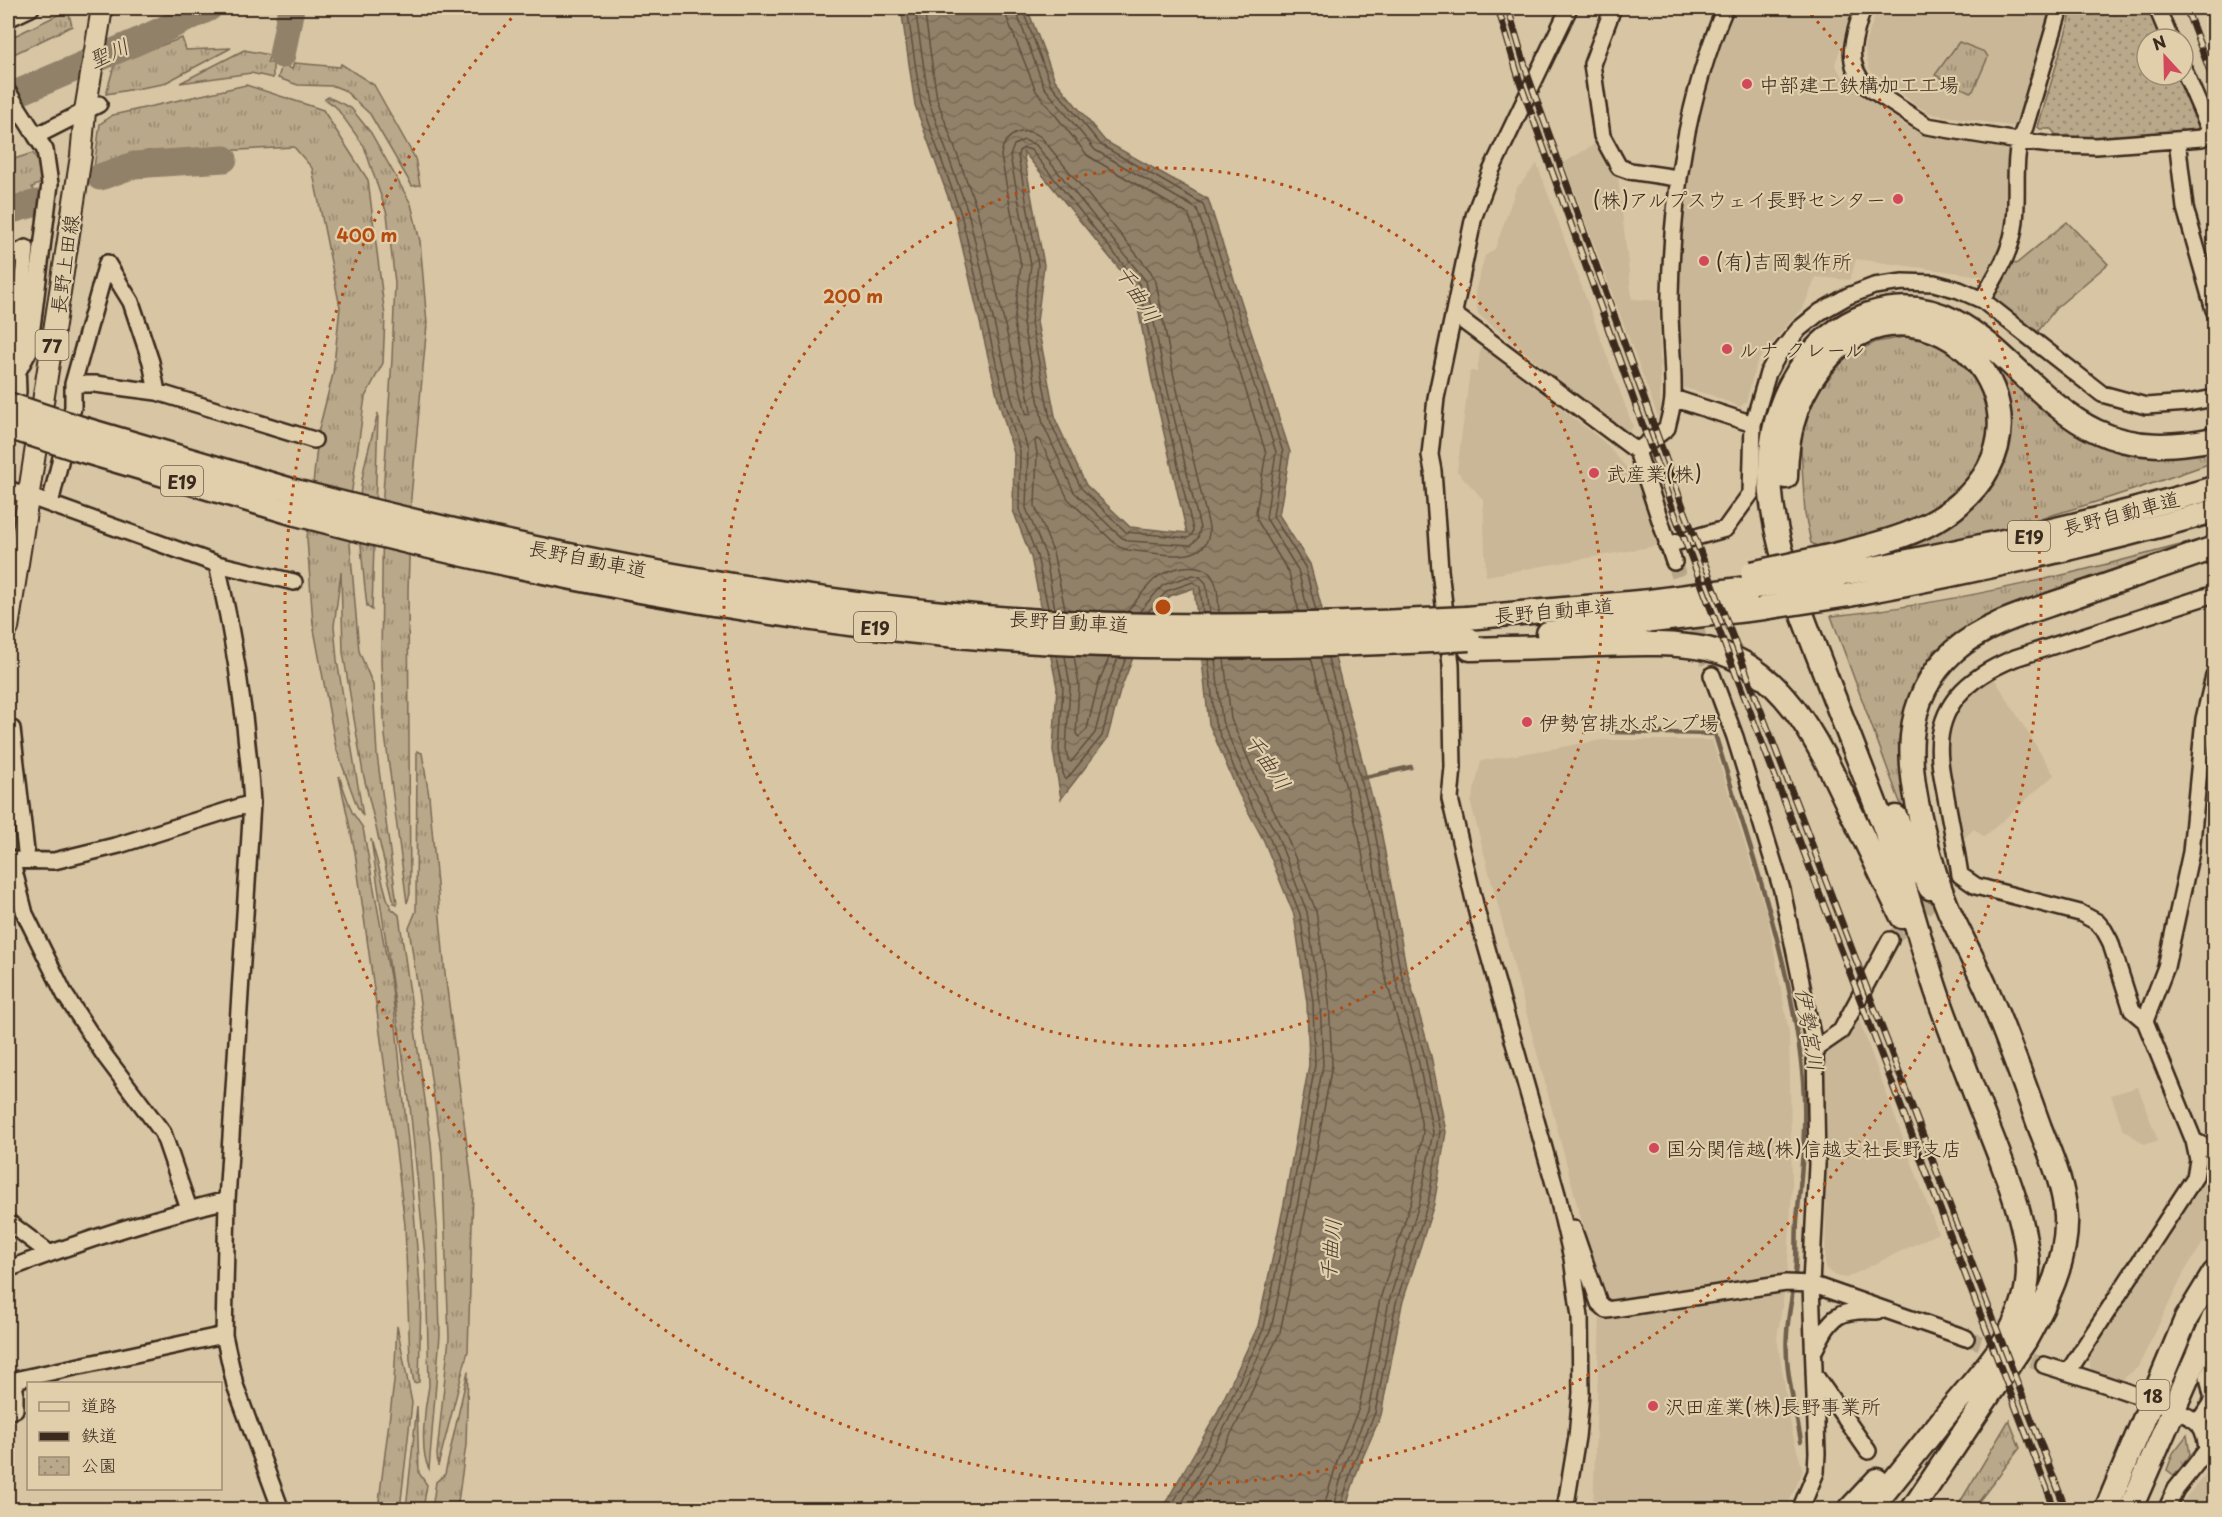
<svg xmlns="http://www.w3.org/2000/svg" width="2222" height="1517" viewBox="0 0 2222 1517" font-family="'Playpen Sans','Klee One',sans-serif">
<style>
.built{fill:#c9b797}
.grass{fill:url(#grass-tufts);stroke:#7a6954;stroke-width:1.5}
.park{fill:url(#park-dots);stroke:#7a6954;stroke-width:1.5}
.water{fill:url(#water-waves);stroke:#6f5e4b;stroke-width:1.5;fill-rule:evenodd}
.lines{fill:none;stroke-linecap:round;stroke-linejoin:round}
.shore{stroke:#5e4d3c;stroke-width:1.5}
.stream{stroke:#6f5e4b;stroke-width:4.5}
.river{stroke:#928169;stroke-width:27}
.minor-tunnel{stroke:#b8a689;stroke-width:15;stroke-dasharray:15 8;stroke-linecap:butt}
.minor-casing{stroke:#3b2a1e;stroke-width:20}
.major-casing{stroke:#3b2a1e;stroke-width:24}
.highway-casing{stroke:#3b2a1e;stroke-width:27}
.minor{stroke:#e1cfac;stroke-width:15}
.major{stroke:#e1cfac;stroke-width:20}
.highway{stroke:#e1cfac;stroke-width:22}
.rail-casing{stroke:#3b2a1e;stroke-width:7}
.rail{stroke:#e1cfac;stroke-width:4.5;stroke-dasharray:14;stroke-linecap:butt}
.highway-bridge-casing{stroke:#3b2a1e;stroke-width:27;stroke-linecap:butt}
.highway-bridge{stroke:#e1cfac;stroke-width:22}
.ring{fill:none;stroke:#b44b11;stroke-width:3;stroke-dasharray:3 6}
.poi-dot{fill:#d1495b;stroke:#e1cfac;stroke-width:2}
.labels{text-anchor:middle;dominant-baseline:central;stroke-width:4.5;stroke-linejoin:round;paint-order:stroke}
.shield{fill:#e1cfac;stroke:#6d5c49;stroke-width:1.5}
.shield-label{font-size:18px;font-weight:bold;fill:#3b2a1e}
.poi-label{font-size:20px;fill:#3b2a1e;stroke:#e1cfac;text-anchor:start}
.street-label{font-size:20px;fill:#3b2a1e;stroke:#e1cfac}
.water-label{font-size:21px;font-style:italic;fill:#4c3b2d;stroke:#e1cfac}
.centre{fill:#b44b11;stroke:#e1cfac;stroke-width:3}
.ring-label{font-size:18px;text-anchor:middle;font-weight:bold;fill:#b44b11;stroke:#e1cfac;stroke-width:4.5;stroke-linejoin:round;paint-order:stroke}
</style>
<defs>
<pattern id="grass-tufts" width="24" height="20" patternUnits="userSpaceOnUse" patternTransform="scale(1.5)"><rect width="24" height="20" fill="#baa88a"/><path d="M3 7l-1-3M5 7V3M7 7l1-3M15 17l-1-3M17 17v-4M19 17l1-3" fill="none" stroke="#988970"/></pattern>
<pattern id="park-dots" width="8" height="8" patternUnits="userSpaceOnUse" patternTransform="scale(1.5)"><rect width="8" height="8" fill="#baa88a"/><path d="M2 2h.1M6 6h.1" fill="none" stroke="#988970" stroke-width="1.8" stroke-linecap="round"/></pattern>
<pattern id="water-waves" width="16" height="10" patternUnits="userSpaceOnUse" patternTransform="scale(1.5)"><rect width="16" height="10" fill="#928169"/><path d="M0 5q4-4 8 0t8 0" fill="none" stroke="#786a56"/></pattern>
</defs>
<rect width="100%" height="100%" fill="#d7c5a4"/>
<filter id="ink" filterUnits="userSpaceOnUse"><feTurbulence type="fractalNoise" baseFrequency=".0167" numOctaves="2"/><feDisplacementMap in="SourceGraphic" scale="12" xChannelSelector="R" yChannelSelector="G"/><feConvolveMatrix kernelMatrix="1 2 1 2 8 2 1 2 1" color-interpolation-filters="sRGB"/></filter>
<g filter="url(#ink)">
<path class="built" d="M1733,8H1853L1835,65L1843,77L1858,91L1905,125L1924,135L2010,145L2013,151L2011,214L2005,248L1989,277L1856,259L1850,280L1816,277L1803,308L1788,324L1757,362L1746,402L1740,407L1711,395L1681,387L1675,293L1688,149L1715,49Z
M1878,8H2054L2017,127L1932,114L1917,106L1879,76L1874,75L1869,68L1864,46Z
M1598,142L1618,177L1632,299L1659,301L1661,425L1564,163Z
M1537,164L1633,427L1625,434L1478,314L1475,292L1485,256L1495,249L1516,189Z
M1481,346L1603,441L1644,487L1661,545L1486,576L1483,499L1457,471L1470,371L1477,372Z
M1994,678L2054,775L1984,837L1974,829L1964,838L1951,784L1947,753L1948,728L1955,709L1974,689Z
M1602,740H1712L1768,918L1789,1033L1792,1188L1787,1278L1616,1304L1607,1302L1601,1294L1471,804L1481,761Z
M1859,1020L1938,1233L1846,1278L1835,1276L1825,1268L1827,1123L1823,1055L1849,1034Z
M2138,1087L2158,1141L2144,1144L2123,1129L2111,1095Z
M2206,1159L2214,1165V1226L2186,1269L2138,1367L2122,1380L2091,1371L2088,1352L2201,1187Z
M1785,1288L1777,1338L1792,1432L1803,1471L1786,1509L1593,1510L1600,1317Z
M2214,1453V1509H2176L2209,1470Z"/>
<path class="grass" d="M68,10L72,26L12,55L8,39Z
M182,38L186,50L231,48L163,84L106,94L115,62Z
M1959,42L1985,52L1988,57L1973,91L1970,92L1935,75Z
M244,50L270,55L267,63H273V78L251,73L180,83Z
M294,63L340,67L341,64L374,85L415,158L420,185L412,186L370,114L344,90L334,86L298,85L278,78L282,65L292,69Z
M246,85L323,110L368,180L385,316L383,363L365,397L347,525L350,544L359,651L373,685L377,755L397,904L394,903L363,773L343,652L341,572L334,626L337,660L363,816L357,806L336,748L313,624L307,538L319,429L333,374L340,307L312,168L294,147L219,151H147L119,162L94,168L100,124L113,115Z
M328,97L351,108L371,133L411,204L420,241L427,324L411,497L408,591L410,894L407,903L385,735L381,664L383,493L392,359L395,283L387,214L364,146L336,107L325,99Z
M33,153L44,173V182L32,187L37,196L8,204V161Z
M2067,222L2108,264L2056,308L2036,334L2015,315L1993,300L1992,295L2011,260L2016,264Z
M1905,337L1933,341L1951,350L1981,380L1989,418L1987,442L1978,466L1961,487L1927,512L1870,536L1817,546L1811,543L1805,514L1800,432L1818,392L1842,362L1855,352L1876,342Z
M1995,364L2069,425L2214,446V462C2113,498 2012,531 1906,549L1905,543C1922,535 1943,528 1959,517C1982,502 2008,455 2010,427C2012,405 2003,385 1995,364Z
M378,413L372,610L367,606C363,571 359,535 360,500C361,471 371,441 378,413Z
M2214,536V541L2027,602L1973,624L1935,650L1916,677L1904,717L1900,766L1915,830L1911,832L1831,616C1961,603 2088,570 2214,536Z
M417,751L422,753L429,796L445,973L473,1192L468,1351L438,1466L437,1454L449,1338L442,1154L409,928L416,911Z
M339,776L352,812L363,828L392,988L409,1151L421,1298L419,1382L414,1383L410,1360L405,1225L394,1134L355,852Z
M371,839L387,898L391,908L399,915L431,1143L437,1226L440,1335L429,1469C419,1451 425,1406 429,1386L426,1266L410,1106Z
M397,1326L412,1403L400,1509H378L394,1382Z
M468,1371L466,1445L457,1509H432L436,1482L445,1474Z
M417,1406L419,1473L427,1485L423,1509H406Z
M2009,1420L2020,1448L1973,1509H1956Z
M2187,1435L2190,1455L2175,1476L2167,1470L2173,1453Z"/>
<path class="park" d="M2073,8H2149L2163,39H2147V75H2179L2200,124L2195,132L2106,139H2060L2051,129H2040L2038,127Z"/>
<path class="water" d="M901,8H1027L1055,80L1105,141L1208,199L1290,452L1279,515L1310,564L1381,831L1406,967L1431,1056L1446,1132L1434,1204L1402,1304L1381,1415L1359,1466L1345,1509H1162L1216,1415L1258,1326L1284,1204L1309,1065L1307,1003L1294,915L1264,841L1239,794L1209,724L1194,588L1170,596L1146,624L1120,691L1107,739L1061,799L1053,750L1057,687L1031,557L1013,510L1014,453L999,403L955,216L915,105ZM1023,151L1134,287L1152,381L1187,533L1130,527L1086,485L1056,421L1037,322L1044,265Z"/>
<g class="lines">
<path class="shore" d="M907,8L921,103L961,214L1005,401L1020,451L1019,509L1037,556L1048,608
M915,8L929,102L968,212L1012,399L1028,450L1026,508L1045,554L1055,609
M924,8L937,99L977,209L1026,413L1030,414L1031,411L1014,323L1021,265L1001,156C1003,134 1024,125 1041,137L1151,272L1156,282L1174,377L1209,527C1212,569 1152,552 1128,550L1119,547L1068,499L1040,440L1036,439L1035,442L1037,453L1035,506L1053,552L1065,609
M1006,8L1007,18L1036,91L1088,156L1189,215L1266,453L1256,512L1257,520L1289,573L1299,612
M1015,8L1044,87L1095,150L1197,209L1276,452L1266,518L1298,570L1308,611
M1022,8L1050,83L1101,145L1203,204L1283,452L1273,516L1305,567L1316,611
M1024,140L1036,145L1146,281L1165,379L1200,528L1198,538L1191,545L1129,541L1121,537L1074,492L1043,424L1023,324L1031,265L1010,156L1014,145Z
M1024,148L1031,150L1139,284L1158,380L1193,530L1192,535L1188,538L1126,532L1081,488L1051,423L1031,323L1038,265L1018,156L1019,151Z
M1127,612C1136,601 1145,588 1155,579C1170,567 1204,558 1214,580C1219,589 1218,602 1219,613
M1139,612L1163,585L1193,575L1200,577L1206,583L1210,613
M1148,612L1167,591L1193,582L1200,587L1203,613
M1057,656L1063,687L1059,750L1064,778L1066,780L1102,736L1114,689L1126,658
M1065,656L1070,686L1066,749L1068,760L1071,762L1095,733L1107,687L1118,658
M1074,656L1079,686L1076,734L1079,737L1087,729L1098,684L1109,658
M1311,658L1359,836L1384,972L1409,1061L1423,1132L1412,1199L1380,1299L1359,1408L1338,1458L1323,1510
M1320,658L1368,834L1393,970L1418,1059L1433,1132L1420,1201L1389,1301L1368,1411L1346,1461L1332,1510
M1328,658L1375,832L1400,969L1425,1057L1440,1132L1428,1203L1396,1303L1375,1413L1353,1464L1340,1510
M1169,1510L1222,1418L1264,1328L1290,1206L1315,1065L1313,1002L1300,914L1270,839L1244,791L1215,723L1208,659
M1178,1510L1228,1421L1271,1329L1297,1207L1323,1065L1320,1002L1307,912L1277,835L1251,788L1222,721L1215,659
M1188,1510L1236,1425L1280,1332L1306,1209L1332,1065L1329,1001L1316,911L1285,832L1259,784L1231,719L1224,659"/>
<path class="stream" d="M1612,732L1715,734C1749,848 1792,960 1803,1080C1807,1127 1801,1174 1797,1221C1796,1239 1797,1257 1795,1275C1793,1294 1788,1314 1787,1333C1784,1369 1795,1406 1801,1441
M1361,778L1411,767"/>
<path class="river" d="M282,55L291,8
M8,97L141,40L209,8
M100,177L134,165L224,159
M8,211L37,203"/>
<path class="minor-tunnel" d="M1674,562L1712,675
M1890,940L1956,879
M1966,1338L2044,1365"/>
<defs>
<path id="minor" d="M1613,8L1592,64L1602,136L1619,167L1630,171L1677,178
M1863,8C1854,37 1843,61 1866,86L1927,126L2018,141L2052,145L2096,146L2202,138L2208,133L2209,128L2183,68
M2157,8L2170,39
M8,19L31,8
M8,92L36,136L99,104
M2177,140L2185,208L2214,310
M8,258L26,248L16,354
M1982,300C1995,277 2010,255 2014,228C2020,195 2010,157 2025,127L2060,8
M1455,315L1637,451L1674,562
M17,373L29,351L50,184L45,150L36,136
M73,384L107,263L131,302L151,362L157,392
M1673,398L1753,424
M11,413L18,392L17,363
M1637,451L1667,428C1669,418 1673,407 1673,396C1674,363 1669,330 1670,296C1672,196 1686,101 1725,8
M8,489L217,564L294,582
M50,504L73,407V384H95L157,392L314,440
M1667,545L1725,529L1751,493L1753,424L1768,373L1778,355L1799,329L1820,312L1848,296L1874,286L1903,282L1934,283L1959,290L1982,300L2102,394L2146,406L2188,403L2214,398
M217,564C235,642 247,722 252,803L227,1200L224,1335L235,1385L281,1510
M1712,675L1735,737L1782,890L1815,1049L1817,1165L1811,1284L1817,1453L1816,1472L1800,1510
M8,728L12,729L27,860
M11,859L25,914L65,995L105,1056L163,1133L189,1209
M8,860L54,861L119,845L252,803
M2145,1021L2166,967L2191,852L2204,719L2214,676
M1815,1049L1841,1031L1890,940
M2194,1141L2214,1151
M8,1222L49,1253
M1573,1228L1599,1303L1607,1310L1786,1283L1811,1284L1966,1338
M8,1269C79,1242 153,1218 227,1200
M1815,1349C1832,1315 1838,1309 1877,1311
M2044,1365C2070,1373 2185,1408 2199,1424C2205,1432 2206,1441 2207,1450L2176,1489L2166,1510
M2068,1372L2195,1177L2198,1160L2194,1141L2145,1021L2132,1010L2110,941L2104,930L2097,922L2080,913L1976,886L1960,875C1956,849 1951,823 1946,797C1944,785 1941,773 1940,761C1934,706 1968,677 2015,658L2214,594
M1814,1374L1868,1451
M8,1412L15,1409V1386L19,1379L224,1335
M2198,1423L2213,1400L2208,1377L2214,1364
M1565,1510L1577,1437L1581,1393L1580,1317L1576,1288L1572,1258L1557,1194L1478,917L1450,799L1453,767L1451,664L1440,570L1433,471L1430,455L1436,398L1474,216L1491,171L1569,8"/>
<path id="major" d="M8,628L81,156L85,111L102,8"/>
<path id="highway" d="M81,428L295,491
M73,448L292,513
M1786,477C1786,432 1798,389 1830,356C1927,259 2071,407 1959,504C1925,534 1877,544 1834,555
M1841,574C1967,551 2091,523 2214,488
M1849,595C1972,572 2094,545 2214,511
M1467,618L1650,601L1755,587
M1548,633L1764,608
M1470,649C1512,648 1555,647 1598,645C1634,644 1671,642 1707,649C1786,666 1821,749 1852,814C1869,848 1885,883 1902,917
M1896,817L1909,848L1930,888
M1849,1510L1877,1480
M1870,1510C1896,1478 1921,1447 1946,1415C1977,1377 2020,1335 2027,1284C2035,1228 1992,1141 1972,1086C1959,1051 1944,1016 1933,981C1918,934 1906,886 1889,840C1870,789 1850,738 1830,687C1794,591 1735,471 1797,373C1814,346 1838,325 1869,314C1971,281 2018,395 2096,431C2134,449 2174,447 2214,439
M1912,1510L2025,1341C2046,1303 2068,1261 2066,1216C2064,1185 2051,1156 2040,1128C2024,1083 2008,1038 1989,994C1977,966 1962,939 1949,911C1938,885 1930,859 1924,833C1907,768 1899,701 1954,651C1986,623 2030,612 2069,598C2118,581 2166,565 2214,548
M2106,1510L2186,1319L2214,1273
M2130,1510L2214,1317"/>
</defs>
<use href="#minor" class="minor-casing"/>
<use href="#major" class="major-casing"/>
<use href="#highway" class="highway-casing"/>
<use href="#minor" class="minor"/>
<use href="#major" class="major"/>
<use href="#highway" class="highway"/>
<defs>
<path id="rail" d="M1498,8L1519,79L1672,507L2055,1510
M1508,8L1528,76L1682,504L2066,1510
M2186,8L2214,82
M2209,8L2214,23"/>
</defs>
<use href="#rail" class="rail-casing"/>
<use href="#rail" class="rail"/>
<defs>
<path id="highway-bridge" d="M8,404L81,428
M8,427L73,448
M295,491C521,550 752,597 985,617C1145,630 1307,626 1467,618
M292,513C495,566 700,608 908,631C1094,652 1283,649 1469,639
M1752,573L1834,555
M1755,587L1841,574
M1764,608L1849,595"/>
</defs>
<use href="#highway-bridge" class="highway-bridge-casing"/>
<use href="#highway-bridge" class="highway-bridge"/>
</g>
</g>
<g class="ring">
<circle cx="1163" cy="607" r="439"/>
<path d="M1805 8A878 878 0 1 1 521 8"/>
</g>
<g class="poi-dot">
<circle cx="1747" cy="84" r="6"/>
<circle cx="1898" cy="199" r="6"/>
<circle cx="1704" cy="261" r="6"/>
<circle cx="1727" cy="349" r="6"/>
<circle cx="1594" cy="473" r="6"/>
<circle cx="1527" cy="722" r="6"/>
<circle cx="1654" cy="1148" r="6"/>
<circle cx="1653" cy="1406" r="6"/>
</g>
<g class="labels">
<g class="shield">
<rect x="35.5" y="330" width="33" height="30" rx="4.5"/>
<rect x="161" y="466" width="42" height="30" rx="4.5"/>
<rect x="2008" y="521" width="42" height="30" rx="4.5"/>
<rect x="854" y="612" width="42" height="30" rx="4.5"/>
<rect x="2136.5" y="1380" width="33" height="30" rx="4.5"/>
</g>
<g class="shield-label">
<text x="52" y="345">77</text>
<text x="182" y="481">E19</text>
<text x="2029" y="536">E19</text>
<text x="875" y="627">E19</text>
<text x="2153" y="1395">18</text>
</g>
<g class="poi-label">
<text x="1759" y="84">中部建工鉄構加工工場</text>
<text x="1886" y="199" text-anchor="end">(株)アルプスウェイ長野センター</text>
<text x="1716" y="261">(有)吉岡製作所</text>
<text x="1739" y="349">ルナ クレール</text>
<text x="1606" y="473">武産業(株)</text>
<text x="1539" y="722">伊勢宮排水ポンプ場</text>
<text x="1666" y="1148">国分関信越(株)信越支社長野支店</text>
<text x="1665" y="1406">沢田産業(株)長野事業所</text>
</g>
<g class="street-label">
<text transform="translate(64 264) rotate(-82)">長野上田線</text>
<text transform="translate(2121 513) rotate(-15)">長野自動車道</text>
<text transform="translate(588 558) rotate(11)">長野自動車道</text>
<text transform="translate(1554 610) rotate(-5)">長野自動車道</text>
<text transform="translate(1069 621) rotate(3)">長野自動車道</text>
</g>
<g class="water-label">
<text transform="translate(108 52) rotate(-24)">聖川</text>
<text transform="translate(1139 293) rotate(58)">千曲川</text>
<text transform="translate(1269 761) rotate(56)">千曲川</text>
<text transform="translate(1811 1029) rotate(81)">伊勢宮川</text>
<text transform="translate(1329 1250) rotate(-85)">千曲川</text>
</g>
</g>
<circle cx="1163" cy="607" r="9" class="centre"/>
<g class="ring-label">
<text x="367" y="242">400 m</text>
<text x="853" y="303">200 m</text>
</g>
<rect width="2222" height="1517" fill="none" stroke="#e1cfac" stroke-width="30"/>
<rect x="15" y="15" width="2192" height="1487" fill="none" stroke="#3b2a1e" stroke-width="2" filter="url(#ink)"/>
<rect x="27" y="1382" width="195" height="108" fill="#e1cfac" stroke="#9f8d73" stroke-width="1.5"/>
<rect x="39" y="1402" width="30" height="9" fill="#e1cfac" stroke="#9f8d73" stroke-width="1.5"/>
<text x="81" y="1412" font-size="18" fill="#3b2a1e">道路</text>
<rect x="39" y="1432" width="30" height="9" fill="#3b2a1e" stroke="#9f8d73" stroke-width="1.5"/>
<text x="81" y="1442" font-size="18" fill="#3b2a1e">鉄道</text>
<rect x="39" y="1457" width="30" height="18" fill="url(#park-dots)" stroke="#9f8d73" stroke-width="1.5"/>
<text x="81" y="1472" font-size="18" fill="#3b2a1e">公園</text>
<g transform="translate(2165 57) rotate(338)"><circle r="28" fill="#e1cfac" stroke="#9f8d73" stroke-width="1.5"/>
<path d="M0-4.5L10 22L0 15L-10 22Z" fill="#d1495b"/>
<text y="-9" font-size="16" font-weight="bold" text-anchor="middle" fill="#3b2a1e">N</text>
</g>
</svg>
